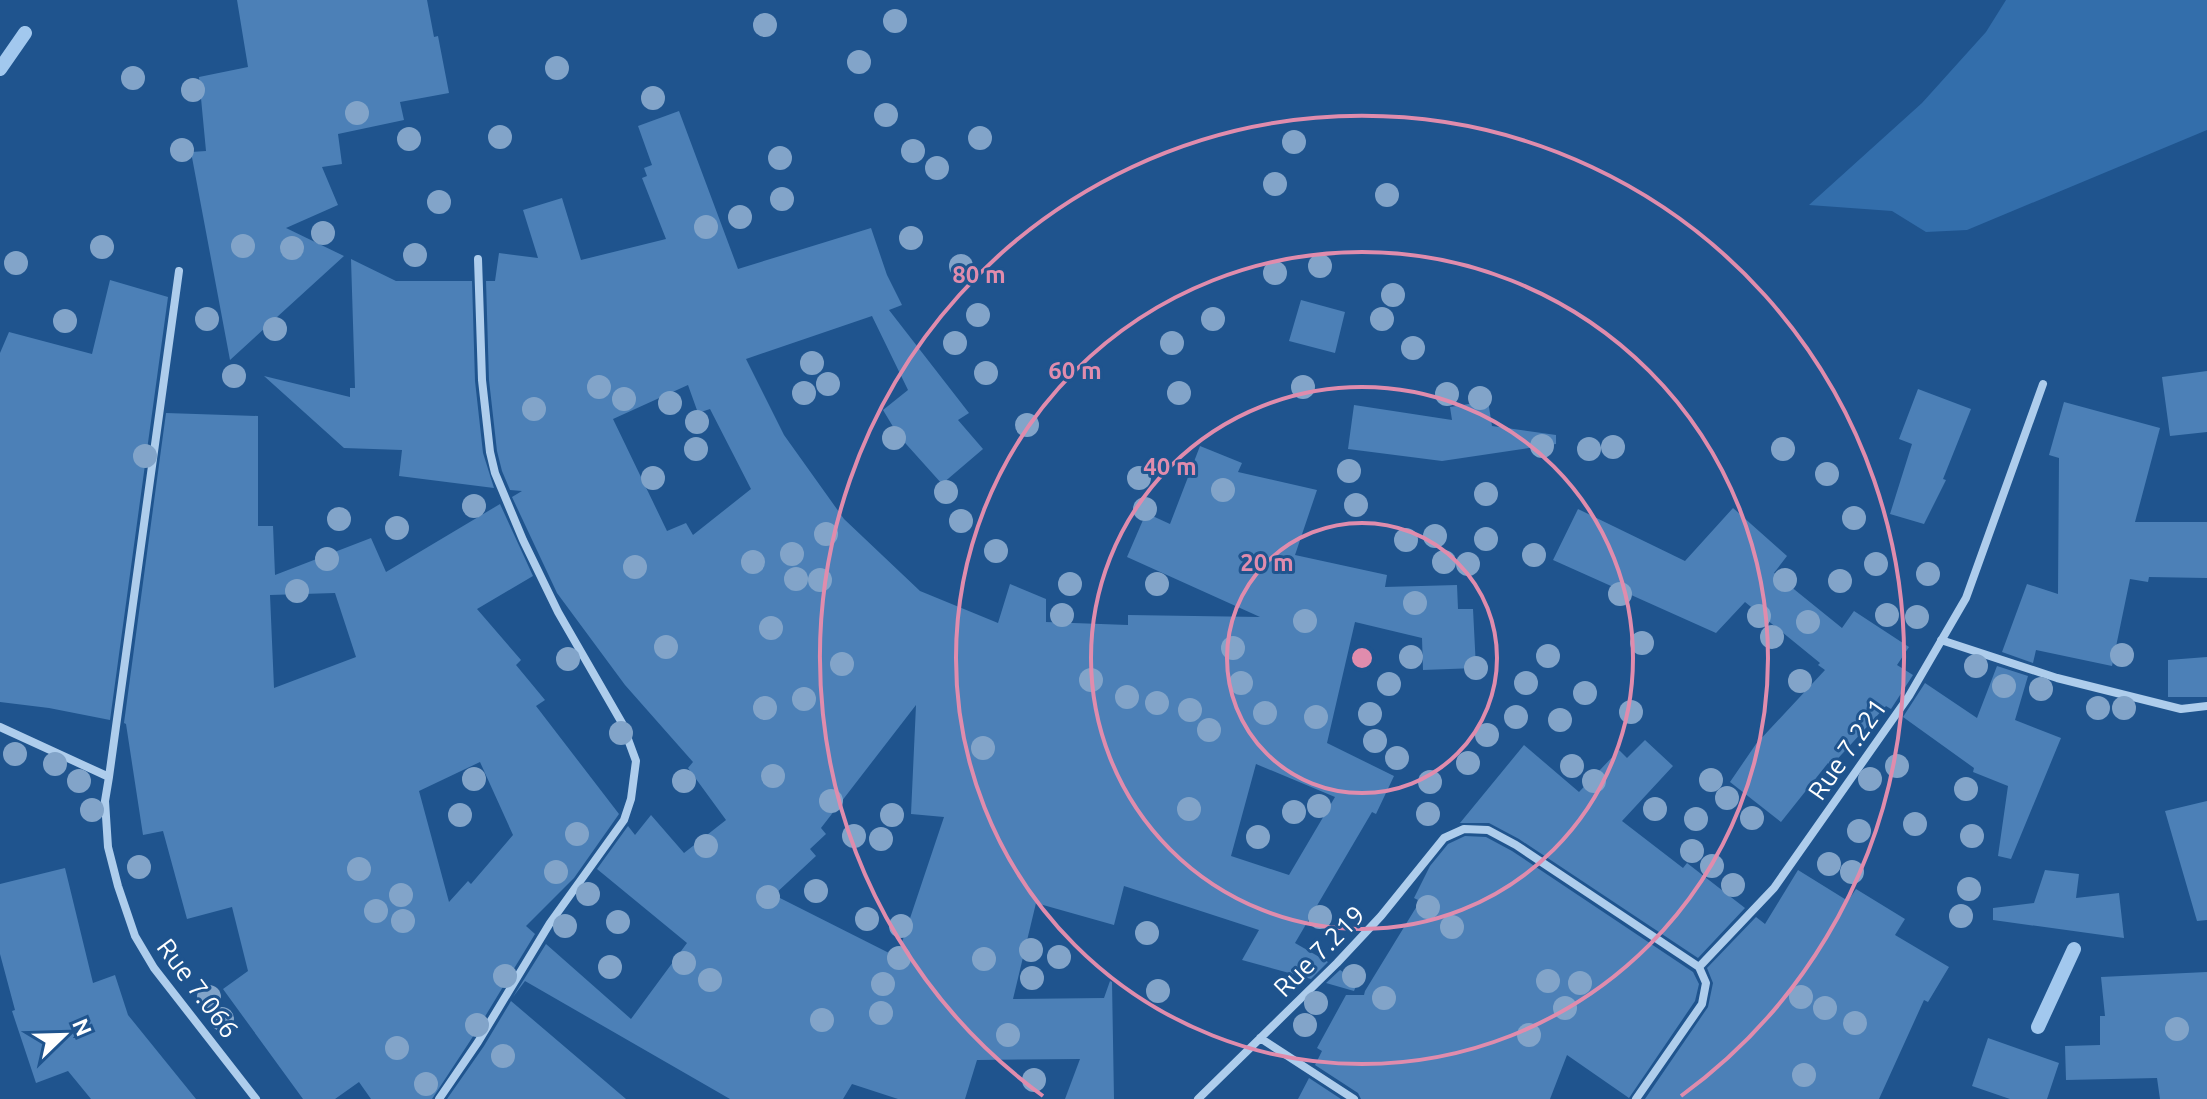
<svg xmlns="http://www.w3.org/2000/svg" width="2207" height="1099" viewBox="0 0 2207 1099" font-family="Ubuntu,sans-serif">
<style>
.green{fill:#336eab}
.lines{fill:none;stroke-linecap:round;stroke-linejoin:round}
.stream{stroke:#a2c8ee;stroke-width:14}
.building{fill:#4c80b7;fill-rule:evenodd}
.minor{stroke:#aecdec;stroke-width:8}
.tree{fill:#82a4c9}
.ring{fill:none;stroke:#e08cad;stroke-width:4}
.labels{text-anchor:middle;dominant-baseline:central;stroke-width:6;stroke-linejoin:round;paint-order:stroke}
.street-label{font-size:26px;fill:#fff;stroke:#1f548e}
.centre{fill:#e08cad;stroke:#1f548e;stroke-width:4}
.ring-label{font-size:24px;text-anchor:middle;font-weight:bold;fill:#e08cad;stroke:#1f548e;stroke-width:6;stroke-linejoin:round;paint-order:stroke}
</style>
<rect width="100%" height="100%" fill="#1f548e"/>
<path class="green" d="M2006,0H2207V130L1967,230L1926,232L1892,211L1809,205L1922,103L1986,32Z"/>
<g class="lines">
<path class="stream" d="M0,69L25,33
M2038,1027L2074,949"/>
</g>
<path class="building" d="M237,0H427L434,37L438,36L449,93L400,102L404,120L338,134L342,164L322,167L338,205L286,228L344,256L230,360L191,152L206,151L199,77L248,67Z
M679,111L738,269L871,228L887,275L902,305L889,310L969,413L958,420L983,449L942,484L898,435L883,410L908,390L872,316L746,359L784,435L844,519L920,591L998,623L1010,584L1046,599V622L1128,625V615L1260,617L1127,557L1146,513L1170,524L1200,446L1242,463L1238,472L1317,490L1295,555L1387,575L1385,587L1457,585L1458,609H1473L1476,668L1423,670L1422,638L1355,622L1327,743L1394,776L1376,814L1372,812L1295,943L1328,962L1311,979L1242,960L1259,930L1124,886L1114,925L1036,903L1013,999L1104,998L1110,981L1112,982L1114,1099H1065L1080,1059L977,1060L965,1099H898L852,1084L843,1099H730L525,981L513,997L546,944L631,1019L687,943L597,869L628,826L635,835L651,815L684,853L726,820L688,768L693,762L625,685L557,593L512,497L522,491L510,490L502,471L497,451L489,380L486,281H495L499,253L538,258L523,210L562,198L581,260L666,239L642,178L647,176L644,168L652,165L638,126ZM688,385L698,413L710,409L751,489L693,535L686,523L667,531L613,419ZM916,705L911,814L944,817L897,957L774,895L816,856L810,849L826,834L821,828ZM1256,764L1335,797L1289,875L1231,856Z
M351,259L396,281H472L475,381L483,453L494,488L399,476L402,450L344,448L264,376L350,397V388H355Z
M110,280L168,297L110,720L49,708L0,702V353L9,332L92,354Z
M1301,300L1345,312L1335,353L1289,341Z
M2207,371V432L2170,436L2162,377Z
M1918,389L1971,409L1943,479L1946,480L1924,524L1890,514L1912,444L1899,439Z
M1488,401L1492,426L1556,435V444L1442,461L1348,449L1354,405L1452,420L1450,407Z
M2064,402L2160,428L2135,522H2207V578L2149,577L2148,582L2130,579L2112,666L2036,650L2033,663L2002,652L2027,584L2058,594L2059,458L2049,455Z
M166,413L258,416V526H273L275,575L371,538L386,572L500,504L533,576L477,609L521,660L516,665L545,700L536,706L619,814L574,878L526,926L535,934L472,1038L432,1099H371L359,1082L335,1099H303L223,989L248,971L232,907L187,919L163,831L143,835L126,724L124,723ZM335,593L356,657L274,688L270,595ZM480,762L513,835L471,884L468,881L449,902L419,791Z
M1733,508L1787,556L1774,573L1842,628L1854,611L1909,647L1897,665L1913,675L1891,709L1886,706L1831,766L1828,763L1781,822L1730,782L1756,744L1825,670L1818,665L1820,663L1745,602L1716,633L1553,560L1578,509L1685,561Z
M2207,657V697H2168V660Z
M1997,666L2028,676L2015,720L2061,738L2011,859L1998,856L2008,786L1973,772L1974,768L1903,717L1925,683L1977,718Z
M1645,740L1673,766L1622,821L1683,868L1687,863L1745,908L1698,958L1519,839L1489,823H1460L1524,745L1579,792L1619,750L1627,758Z
M2207,801V920L2197,921L2165,811Z
M1465,836L1486,837L1512,851L1693,972L1699,984L1695,1001L1629,1098L1567,1055L1550,1099H1361L1358,1093L1315,1065L1322,1051L1317,1048L1346,995H1364L1365,991L1420,901L1414,898L1430,866L1448,844Z
M65,868L93,983L115,975L128,1015L196,1099H91L68,1071L36,1083L12,1011L15,1010L0,954V884Z
M1798,870L1848,901L1856,889L1905,919L1895,935L1949,967L1928,1002L1924,1000L1879,1099H1645L1708,1007L1713,983L1707,968L1756,917L1765,924Z
M2045,870L2079,874L2076,898L2119,893L2124,938L1993,920V908L2034,903Z
M1340,970L1358,981L1354,991L1326,983Z
M2207,972V1099H2160L2157,1078L2066,1080L2065,1046L2100,1045V1016H2105L2101,977Z
M511,1001L626,1099H447L484,1046Z
M1988,1038L2059,1063L2047,1099H2010L1972,1086Z
M1309,1078L1341,1099H1298Z"/>
<g class="lines">
<path class="minor" d="M1941,640L2057,678L2181,709L2207,706
M0,727L109,777L105,801L108,847L118,886L135,936L154,968L256,1099
M109,777L179,271
M1260,1038L1354,1099
M439,1099L478,1042L550,923L624,820L631,799L636,761L622,723L558,612L523,540L495,473L490,452L482,380L478,259
M1198,1099L1337,963L1381,916L1444,838L1464,829L1488,830L1516,845L1699,967
M1636,1099L1702,1004L1706,983L1699,967L1774,888L1909,696L1966,598L2043,384"/>
</g>
<g class="tree">
<circle cx="895" cy="21" r="12"/>
<circle cx="765" cy="25" r="12"/>
<circle cx="859" cy="62" r="12"/>
<circle cx="557" cy="68" r="12"/>
<circle cx="133" cy="78" r="12"/>
<circle cx="193" cy="90" r="12"/>
<circle cx="653" cy="98" r="12"/>
<circle cx="357" cy="113" r="12"/>
<circle cx="886" cy="115" r="12"/>
<circle cx="500" cy="137" r="12"/>
<circle cx="980" cy="138" r="12"/>
<circle cx="409" cy="139" r="12"/>
<circle cx="1294" cy="142" r="12"/>
<circle cx="182" cy="150" r="12"/>
<circle cx="913" cy="151" r="12"/>
<circle cx="780" cy="158" r="12"/>
<circle cx="937" cy="168" r="12"/>
<circle cx="1275" cy="184" r="12"/>
<circle cx="1387" cy="195" r="12"/>
<circle cx="782" cy="199" r="12"/>
<circle cx="439" cy="202" r="12"/>
<circle cx="740" cy="217" r="12"/>
<circle cx="706" cy="227" r="12"/>
<circle cx="323" cy="233" r="12"/>
<circle cx="911" cy="238" r="12"/>
<circle cx="243" cy="246" r="12"/>
<circle cx="102" cy="247" r="12"/>
<circle cx="292" cy="248" r="12"/>
<circle cx="415" cy="255" r="12"/>
<circle cx="16" cy="263" r="12"/>
<circle cx="961" cy="266" r="12"/>
<circle cx="1320" cy="266" r="12"/>
<circle cx="1275" cy="273" r="12"/>
<circle cx="1393" cy="295" r="12"/>
<circle cx="978" cy="315" r="12"/>
<circle cx="207" cy="319" r="12"/>
<circle cx="1213" cy="319" r="12"/>
<circle cx="1382" cy="319" r="12"/>
<circle cx="65" cy="321" r="12"/>
<circle cx="275" cy="329" r="12"/>
<circle cx="955" cy="343" r="12"/>
<circle cx="1172" cy="343" r="12"/>
<circle cx="1413" cy="348" r="12"/>
<circle cx="812" cy="363" r="12"/>
<circle cx="986" cy="373" r="12"/>
<circle cx="234" cy="376" r="12"/>
<circle cx="828" cy="384" r="12"/>
<circle cx="599" cy="387" r="12"/>
<circle cx="1303" cy="387" r="12"/>
<circle cx="804" cy="393" r="12"/>
<circle cx="1179" cy="393" r="12"/>
<circle cx="1447" cy="394" r="12"/>
<circle cx="1480" cy="398" r="12"/>
<circle cx="624" cy="399" r="12"/>
<circle cx="670" cy="403" r="12"/>
<circle cx="534" cy="409" r="12"/>
<circle cx="697" cy="422" r="12"/>
<circle cx="1027" cy="425" r="12"/>
<circle cx="894" cy="438" r="12"/>
<circle cx="1542" cy="446" r="12"/>
<circle cx="1613" cy="447" r="12"/>
<circle cx="696" cy="449" r="12"/>
<circle cx="1589" cy="449" r="12"/>
<circle cx="1783" cy="449" r="12"/>
<circle cx="145" cy="456" r="12"/>
<circle cx="1349" cy="471" r="12"/>
<circle cx="1827" cy="474" r="12"/>
<circle cx="653" cy="478" r="12"/>
<circle cx="1139" cy="478" r="12"/>
<circle cx="1223" cy="490" r="12"/>
<circle cx="946" cy="492" r="12"/>
<circle cx="1486" cy="494" r="12"/>
<circle cx="1356" cy="505" r="12"/>
<circle cx="474" cy="506" r="12"/>
<circle cx="1145" cy="509" r="12"/>
<circle cx="1854" cy="518" r="12"/>
<circle cx="339" cy="519" r="12"/>
<circle cx="961" cy="521" r="12"/>
<circle cx="397" cy="528" r="12"/>
<circle cx="826" cy="534" r="12"/>
<circle cx="1435" cy="536" r="12"/>
<circle cx="1486" cy="539" r="12"/>
<circle cx="1406" cy="540" r="12"/>
<circle cx="996" cy="551" r="12"/>
<circle cx="792" cy="554" r="12"/>
<circle cx="1534" cy="555" r="12"/>
<circle cx="327" cy="559" r="12"/>
<circle cx="753" cy="562" r="12"/>
<circle cx="1444" cy="562" r="12"/>
<circle cx="1468" cy="564" r="12"/>
<circle cx="1876" cy="564" r="12"/>
<circle cx="635" cy="567" r="12"/>
<circle cx="1928" cy="574" r="12"/>
<circle cx="796" cy="579" r="12"/>
<circle cx="820" cy="580" r="12"/>
<circle cx="1785" cy="580" r="12"/>
<circle cx="1840" cy="581" r="12"/>
<circle cx="1070" cy="584" r="12"/>
<circle cx="1157" cy="584" r="12"/>
<circle cx="297" cy="591" r="12"/>
<circle cx="1620" cy="594" r="12"/>
<circle cx="1415" cy="603" r="12"/>
<circle cx="1062" cy="615" r="12"/>
<circle cx="1887" cy="615" r="12"/>
<circle cx="1759" cy="616" r="12"/>
<circle cx="1917" cy="617" r="12"/>
<circle cx="1305" cy="621" r="12"/>
<circle cx="1808" cy="622" r="12"/>
<circle cx="771" cy="628" r="12"/>
<circle cx="1772" cy="637" r="12"/>
<circle cx="1642" cy="643" r="12"/>
<circle cx="666" cy="647" r="12"/>
<circle cx="1233" cy="648" r="12"/>
<circle cx="2122" cy="655" r="12"/>
<circle cx="1548" cy="656" r="12"/>
<circle cx="1411" cy="657" r="12"/>
<circle cx="568" cy="659" r="12"/>
<circle cx="842" cy="664" r="12"/>
<circle cx="1976" cy="666" r="12"/>
<circle cx="1476" cy="668" r="12"/>
<circle cx="1091" cy="680" r="12"/>
<circle cx="1800" cy="681" r="12"/>
<circle cx="1241" cy="683" r="12"/>
<circle cx="1526" cy="683" r="12"/>
<circle cx="1389" cy="684" r="12"/>
<circle cx="2004" cy="686" r="12"/>
<circle cx="2041" cy="689" r="12"/>
<circle cx="1585" cy="693" r="12"/>
<circle cx="1127" cy="697" r="12"/>
<circle cx="804" cy="699" r="12"/>
<circle cx="1157" cy="703" r="12"/>
<circle cx="765" cy="708" r="12"/>
<circle cx="2098" cy="708" r="12"/>
<circle cx="2124" cy="708" r="12"/>
<circle cx="1190" cy="710" r="12"/>
<circle cx="1631" cy="712" r="12"/>
<circle cx="1265" cy="713" r="12"/>
<circle cx="1370" cy="714" r="12"/>
<circle cx="1316" cy="717" r="12"/>
<circle cx="1516" cy="717" r="12"/>
<circle cx="1560" cy="720" r="12"/>
<circle cx="1209" cy="730" r="12"/>
<circle cx="621" cy="733" r="12"/>
<circle cx="1487" cy="735" r="12"/>
<circle cx="1375" cy="741" r="12"/>
<circle cx="983" cy="748" r="12"/>
<circle cx="15" cy="754" r="12"/>
<circle cx="1397" cy="758" r="12"/>
<circle cx="1468" cy="763" r="12"/>
<circle cx="55" cy="764" r="12"/>
<circle cx="1572" cy="766" r="12"/>
<circle cx="1897" cy="766" r="12"/>
<circle cx="773" cy="776" r="12"/>
<circle cx="474" cy="779" r="12"/>
<circle cx="1870" cy="779" r="12"/>
<circle cx="1711" cy="780" r="12"/>
<circle cx="79" cy="781" r="12"/>
<circle cx="684" cy="781" r="12"/>
<circle cx="1594" cy="781" r="12"/>
<circle cx="1430" cy="782" r="12"/>
<circle cx="1966" cy="789" r="12"/>
<circle cx="1727" cy="798" r="12"/>
<circle cx="831" cy="801" r="12"/>
<circle cx="1319" cy="806" r="12"/>
<circle cx="1189" cy="809" r="12"/>
<circle cx="1655" cy="809" r="12"/>
<circle cx="92" cy="810" r="12"/>
<circle cx="1294" cy="812" r="12"/>
<circle cx="1428" cy="814" r="12"/>
<circle cx="460" cy="815" r="12"/>
<circle cx="892" cy="815" r="12"/>
<circle cx="1752" cy="818" r="12"/>
<circle cx="1696" cy="819" r="12"/>
<circle cx="1915" cy="824" r="12"/>
<circle cx="1859" cy="831" r="12"/>
<circle cx="577" cy="834" r="12"/>
<circle cx="854" cy="836" r="12"/>
<circle cx="1972" cy="836" r="12"/>
<circle cx="1258" cy="837" r="12"/>
<circle cx="881" cy="839" r="12"/>
<circle cx="706" cy="846" r="12"/>
<circle cx="1692" cy="851" r="12"/>
<circle cx="1829" cy="864" r="12"/>
<circle cx="1712" cy="866" r="12"/>
<circle cx="139" cy="867" r="12"/>
<circle cx="359" cy="869" r="12"/>
<circle cx="556" cy="872" r="12"/>
<circle cx="1852" cy="872" r="12"/>
<circle cx="1733" cy="885" r="12"/>
<circle cx="1969" cy="889" r="12"/>
<circle cx="816" cy="891" r="12"/>
<circle cx="588" cy="894" r="12"/>
<circle cx="401" cy="895" r="12"/>
<circle cx="768" cy="897" r="12"/>
<circle cx="1428" cy="907" r="12"/>
<circle cx="376" cy="911" r="12"/>
<circle cx="1961" cy="916" r="12"/>
<circle cx="1320" cy="917" r="12"/>
<circle cx="867" cy="919" r="12"/>
<circle cx="403" cy="921" r="12"/>
<circle cx="618" cy="922" r="12"/>
<circle cx="565" cy="926" r="12"/>
<circle cx="901" cy="926" r="12"/>
<circle cx="1452" cy="927" r="12"/>
<circle cx="1147" cy="933" r="12"/>
<circle cx="1031" cy="950" r="12"/>
<circle cx="1059" cy="957" r="12"/>
<circle cx="899" cy="958" r="12"/>
<circle cx="984" cy="959" r="12"/>
<circle cx="684" cy="963" r="12"/>
<circle cx="610" cy="967" r="12"/>
<circle cx="505" cy="976" r="12"/>
<circle cx="1354" cy="976" r="12"/>
<circle cx="1032" cy="978" r="12"/>
<circle cx="710" cy="980" r="12"/>
<circle cx="1548" cy="981" r="12"/>
<circle cx="1580" cy="983" r="12"/>
<circle cx="883" cy="984" r="12"/>
<circle cx="1158" cy="991" r="12"/>
<circle cx="209" cy="997" r="12"/>
<circle cx="1801" cy="997" r="12"/>
<circle cx="1384" cy="998" r="12"/>
<circle cx="1316" cy="1003" r="12"/>
<circle cx="1565" cy="1008" r="12"/>
<circle cx="1825" cy="1008" r="12"/>
<circle cx="881" cy="1013" r="12"/>
<circle cx="222" cy="1019" r="12"/>
<circle cx="822" cy="1020" r="12"/>
<circle cx="1855" cy="1023" r="12"/>
<circle cx="477" cy="1025" r="12"/>
<circle cx="1305" cy="1025" r="12"/>
<circle cx="2177" cy="1029" r="12"/>
<circle cx="1008" cy="1035" r="12"/>
<circle cx="1529" cy="1035" r="12"/>
<circle cx="397" cy="1048" r="12"/>
<circle cx="503" cy="1056" r="12"/>
<circle cx="1804" cy="1075" r="12"/>
<circle cx="1034" cy="1080" r="12"/>
<circle cx="426" cy="1084" r="12"/>
</g>
<g class="ring">
<circle cx="1362" cy="658" r="135"/>
<circle cx="1362" cy="658" r="271"/>
<circle cx="1362" cy="658" r="406"/>
<path d="M1043 1096A542 542 0 1 1 1681 1096"/>
</g>
<g class="labels">
<g class="street-label">
<text transform="translate(1847 749) rotate(-55)">Rue 7.221</text>
<text transform="translate(1319 951) rotate(-45)">Rue 7.219</text>
<text transform="translate(198 988) rotate(53)">Rue 7.066</text>
</g>
</g>
<circle cx="1362" cy="658" r="12" class="centre"/>
<g class="ring-label">
<text x="979" y="283">80 m</text>
<text x="1075" y="379">60 m</text>
<text x="1170" y="475">40 m</text>
<text x="1267" y="571">20 m</text>
</g>
<g transform="translate(64 1035) rotate(67)" stroke="#1f548e" stroke-width="6" paint-order="stroke">
<path d="M0-6L14 30L0 20L-14 30Z" fill="#ffffff"/>
<text y="-12" font-size="22" font-weight="bold" text-anchor="middle" fill="#ffffff">N</text>
</g>
</svg>
